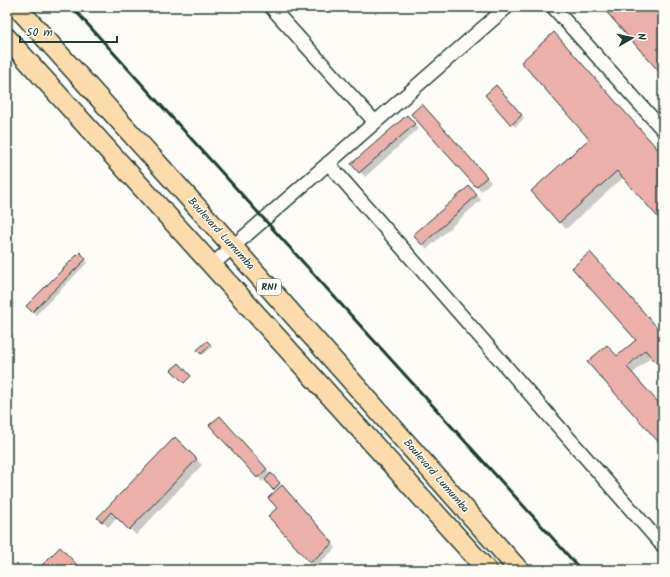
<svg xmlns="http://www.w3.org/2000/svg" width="670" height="577" viewBox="0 0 670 577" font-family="Kalam,sans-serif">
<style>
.shadow{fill:#0003}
.building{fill:#ebb0aa;stroke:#1f3d34}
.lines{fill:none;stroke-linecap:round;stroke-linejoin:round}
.minor-casing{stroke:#1f3d34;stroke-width:16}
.highway-casing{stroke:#1f3d34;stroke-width:22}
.minor{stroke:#fdfcf7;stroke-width:13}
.highway{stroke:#fcdcac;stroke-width:19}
.rail{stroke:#1f3d34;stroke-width:3}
.labels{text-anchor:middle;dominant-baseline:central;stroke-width:3;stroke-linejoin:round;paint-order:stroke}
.shield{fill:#fdfcf7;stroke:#62766e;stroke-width:1}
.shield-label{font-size:10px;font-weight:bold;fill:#1f3d34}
.street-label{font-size:11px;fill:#1f3d34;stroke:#fdfcf7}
</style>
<rect width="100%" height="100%" fill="#fdfcf7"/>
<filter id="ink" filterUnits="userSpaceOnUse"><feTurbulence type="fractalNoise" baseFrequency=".025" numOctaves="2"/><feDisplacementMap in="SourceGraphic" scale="8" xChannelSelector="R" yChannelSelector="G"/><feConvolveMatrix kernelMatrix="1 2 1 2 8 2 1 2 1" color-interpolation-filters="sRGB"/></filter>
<g filter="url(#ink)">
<path class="shadow" d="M496,87L524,118L515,127L486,96Z
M426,110L491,182L481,191L477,186Z
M411,120L418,129L365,177L353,164Z
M590,139L663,156V221L624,177L566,229L532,191Z
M473,191L481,200L427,249L415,235Z
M590,253L663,334V369L652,356L632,374L663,409V446L617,357L637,340Z
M80,254L88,262L36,315L28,306Z
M7,329L14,336L7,344Z
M207,342L212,347L203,355L199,350Z
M224,422L280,485L275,490L265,479L262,482L258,477L211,425Z
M175,438L202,465L136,535L118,517L108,527L99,518Z
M287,491L336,548L315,567L311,562L278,508Z"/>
<path class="building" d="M602,7H663V76Z
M554,32L663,155V223L617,171L559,223L531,191L589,139L521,62Z
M496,85L522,115L511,125L485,95Z
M422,104L487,177L476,187L411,114Z
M407,115L415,124L359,173L351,164Z
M469,186L477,195L422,245L413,235Z
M80,252L86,259L32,312L26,306Z
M590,252L663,334V370L645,350L627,367L663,408V447L587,362L607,345L617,356L636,340L572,268Z
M207,341L211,345L201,354L197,350Z
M179,363L191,376L184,383L171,370Z
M220,416L267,469L257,478L209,425Z
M175,437L197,459L129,530L111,512L102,522L97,518Z
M271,473L280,483L273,490L265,480Z
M282,485L333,543L310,563L268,516L277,508L268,498Z
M60,547L82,570H37Z"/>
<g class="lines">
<defs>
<path id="minor" d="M271,7L375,122
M553,7L663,130
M328,163L663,546
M212,265L507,7"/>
<path id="highway" d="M17,7L233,247L519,570
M7,38L487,570"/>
</defs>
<use href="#minor" class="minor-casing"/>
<use href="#highway" class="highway-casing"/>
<use href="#minor" class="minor"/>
<use href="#highway" class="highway"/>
<path class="rail" d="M72,7L549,534L581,570"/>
</g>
</g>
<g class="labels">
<rect class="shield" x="257" y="279" width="24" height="16" rx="3"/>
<g class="shield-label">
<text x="269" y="287">RN1</text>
</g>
<g class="street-label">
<text transform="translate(221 234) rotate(48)">Boulevard Lumumba</text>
<text transform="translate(436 476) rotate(49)">Boulevard Lumumba</text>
</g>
</g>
<rect width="670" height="577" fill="none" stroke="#fdfcf7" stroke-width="24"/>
<rect x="12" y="12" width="646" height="553" fill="none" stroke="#1f3d34" stroke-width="1.5" filter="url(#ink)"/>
<g transform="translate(632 38) rotate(81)" stroke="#fdfcf7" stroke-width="3" paint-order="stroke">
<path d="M0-3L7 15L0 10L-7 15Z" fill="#1f3d34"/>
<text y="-6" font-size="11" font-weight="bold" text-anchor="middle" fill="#1f3d34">N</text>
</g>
<path d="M20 36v6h97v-6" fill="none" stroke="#1f3d34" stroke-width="2"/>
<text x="26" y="36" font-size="12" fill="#1f3d34" stroke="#fdfcf7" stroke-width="3" paint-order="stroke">50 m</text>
</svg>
